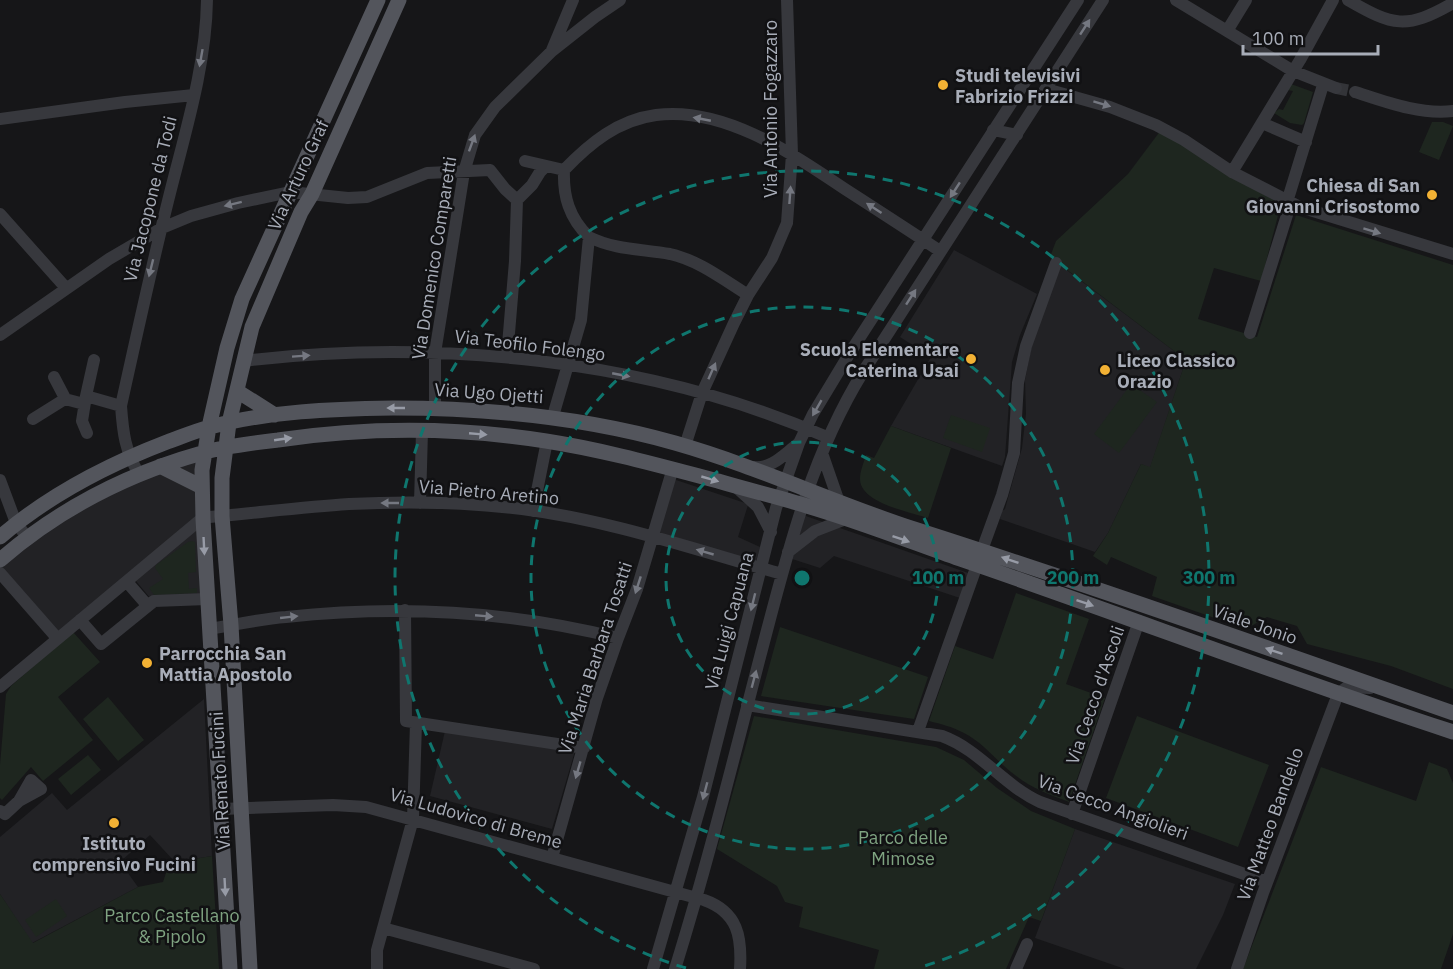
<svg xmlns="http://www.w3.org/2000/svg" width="1453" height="969" viewBox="0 0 1453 969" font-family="'IBM Plex Sans',sans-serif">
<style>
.built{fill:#222225}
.green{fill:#1e261f}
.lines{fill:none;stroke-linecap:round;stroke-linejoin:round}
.minor-tunnel{stroke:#333438;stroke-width:12;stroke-dasharray:12 6;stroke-linecap:butt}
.minor{stroke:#37383d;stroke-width:12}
.major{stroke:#53555c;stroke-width:15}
.oneway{fill:#757881}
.oneway2{fill:#979ba6}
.ring{fill:none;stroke:#0f766e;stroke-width:3;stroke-dasharray:10 8}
.poi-dot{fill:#f2b134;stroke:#111113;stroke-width:2}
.labels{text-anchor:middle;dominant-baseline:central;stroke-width:5;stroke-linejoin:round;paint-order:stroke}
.poi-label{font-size:18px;font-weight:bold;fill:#a8adb8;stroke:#111113;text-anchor:start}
.street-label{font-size:18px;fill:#a8adb8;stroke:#111113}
.park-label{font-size:18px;fill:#7fa381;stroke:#111113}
.centre{fill:#0f766e;stroke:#111113;stroke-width:3}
.ring-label{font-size:18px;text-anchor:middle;font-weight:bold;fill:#0f766e;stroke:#111113;stroke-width:5;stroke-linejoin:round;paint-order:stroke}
</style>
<rect width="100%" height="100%" fill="#161618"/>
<path class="built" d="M954,250L1037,294L1020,335L1012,362L1005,457L1002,466L891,426L931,357L900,337Z
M1060,265L1186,360L1150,468L1141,464L1108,533L1095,552L1000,519L1002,511L1005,509L1022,448L1026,414L1025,380L1032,344Z
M197,461L205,597L151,599L136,581L61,641L0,568L26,541L137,478Z
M673,479L745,503L748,505L738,537L760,547L756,562L656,536Z
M803,515L971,574L963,599L834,556L820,568L789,558Z
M204,699L212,856L175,862L150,835L120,862L138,887L32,943L0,894V837L52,793L67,810Z
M445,731L575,751L552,829L430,796Z
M1075,829L1235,884L1223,915L1196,969H1125L1035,938Z"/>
<path class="green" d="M1291,84L1313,92L1304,123L1302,125L1290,123L1274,113L1279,109L1283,110L1293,91L1288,90Z
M1432,122H1443L1453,126L1439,160L1419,152Z
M1161,130L1220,170L1281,204L1261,281L1214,268L1198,319L1257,337L1296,215L1453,265V689L1391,666L1307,644L1297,626L1267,617L1246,629L1152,596L1157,577L1111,557L1107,565L1093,556L1108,533L1141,464L1150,467L1186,360L1050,257L1056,241L1128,174Z
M1131,384L1157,402L1119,453L1094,434Z
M951,415L990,428L982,452L943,438Z
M891,426L951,448L928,518C910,512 860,503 860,479C860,471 864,462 866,455L874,458Z
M192,541L195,542L196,572L188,573L189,589L197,588V593L154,595L149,588L163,579L155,568L156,565L188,542Z
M1016,593L1089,619L1066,684L1105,698L1069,802C1050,795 1031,788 1015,775C997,762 984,743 964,733C953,727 941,724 929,721L955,646L993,659Z
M780,627L928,677L914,719L761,696Z
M73,632L100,662L58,697L93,740L43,781L31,767L2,800L0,798V765L6,694L11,686Z
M108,697L144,740L118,761L83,719Z
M754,716L936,747L964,760L997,788L1031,811L1075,829L1041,921L1029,917L1006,969H874L879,950L799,927L803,907L785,902L777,886L717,849Z
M1137,716L1269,765L1238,847L1106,798Z
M88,755L101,770L71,795L58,779Z
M1429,762L1447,769L1453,783V934L1441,969H1243L1321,767L1416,801Z
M212,856L219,969H0V894L33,943L138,887L163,882L168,867L175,862Z
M56,899L67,916L36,937L25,920Z"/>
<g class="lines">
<path class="minor-tunnel" d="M1336,88L1355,92"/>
<path class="minor" d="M1176,0L1293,71L1336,88
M1348,0C1393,26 1406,30 1453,3
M1227,31L1246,0
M552,50L573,0
M1046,89L1110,107L1156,125L1184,140L1232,172L1300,207L1453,254
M1355,92C1386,102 1420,115 1453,111
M0,119L125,102L194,95
M1262,123L1306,142
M993,130L1017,135
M525,161L564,170C590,143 618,120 656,115C725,106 794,155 848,191C879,211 910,231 940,251
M490,170L505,189L517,200
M1232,172L1300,60L1333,0
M0,214L66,288
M589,237C615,250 642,249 670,254C698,260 724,280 748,295
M1250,333L1287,215V202L1323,85
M0,335L109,259L162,228L191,216L238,203L290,192L348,198L367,197L427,173L490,170
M507,357L515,261L517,200L532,185L540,172L546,166
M243,361C436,338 648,359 827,437
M54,377L66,400
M86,396L94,360
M435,408V353L464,172L475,135L495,107L552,51L595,17L620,0
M553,416L581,320L589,237C569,218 563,196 564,170
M33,419L65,399L84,404
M87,433L82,421L86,396L121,406
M685,446L702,393L734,323L748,295L772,258L787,223L792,154L787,0
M822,453L839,502
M754,467C772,469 784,454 798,444
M139,474C125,451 123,433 121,406C136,338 151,269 168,201C184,136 206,68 207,0
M0,480L16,523L27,537
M736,487L758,507L771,532
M420,503L422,431
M533,511L547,441
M982,550L1002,495L1014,453L1018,383L1026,346L1056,263
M788,552L815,531L846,519
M0,573L57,638
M127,582L147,605
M405,610L406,721L584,748
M80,620L101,644L154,601L207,599
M209,629C235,625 260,619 286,617C397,605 510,611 618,638
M0,687L200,520L209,517C256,513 302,507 349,504C406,501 465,502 522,509C610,520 696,550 782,574
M747,705L942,736C980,750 1003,785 1040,802L1267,882
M918,731L977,565
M221,809L333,805L366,807L704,900C738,912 742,937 740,969
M0,811L5,814L19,801L41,789L31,780L19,801
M1072,814L1139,621
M552,858L597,698L618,638L637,589L673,468
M383,928L534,969
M377,969V950L413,819L416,723
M653,969L703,797L776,508L799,443L813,414L851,351L1078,0
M675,969C707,866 733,761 760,657C786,559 809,459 863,372L1103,0
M1016,969L1027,944
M1237,969L1263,893L1338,694L1347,687L1370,688"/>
<path class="major" d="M237,391L275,415
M160,466L202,487
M0,537C49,495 107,465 167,442C181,437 195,431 210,427C269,411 332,409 393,408C489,408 583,417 675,443C756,466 834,503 914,529C1095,587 1274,650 1453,713
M0,560C59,509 127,474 202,453C226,446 253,443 278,440C366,427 457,427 546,441C604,450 661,466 718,481C748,490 778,497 807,506C858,521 909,541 960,559C1124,615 1287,678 1453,732
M230,969L203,519L202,470L209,427L227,348L242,299L378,0
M250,969L231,625L222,516V478L229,423L252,327L301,212L312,194L399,0"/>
</g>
<defs><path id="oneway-solid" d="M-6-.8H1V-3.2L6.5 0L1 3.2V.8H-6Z" transform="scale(1.5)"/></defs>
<g class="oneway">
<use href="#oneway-solid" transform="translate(1085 27) rotate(-57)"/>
<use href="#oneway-solid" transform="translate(201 58) rotate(100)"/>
<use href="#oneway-solid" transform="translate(1102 104) rotate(17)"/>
<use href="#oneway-solid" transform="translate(702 119) rotate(-169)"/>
<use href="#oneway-solid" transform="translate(472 143) rotate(-70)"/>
<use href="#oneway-solid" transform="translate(955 190) rotate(123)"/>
<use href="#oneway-solid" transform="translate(790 195) rotate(-86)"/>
<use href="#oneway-solid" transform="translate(233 204) rotate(166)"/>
<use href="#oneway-solid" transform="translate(874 208) rotate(-147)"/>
<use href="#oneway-solid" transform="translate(1372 231) rotate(17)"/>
<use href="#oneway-solid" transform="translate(151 268) rotate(104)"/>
<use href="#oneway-solid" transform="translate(911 297) rotate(-57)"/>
<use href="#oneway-solid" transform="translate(301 356) rotate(-4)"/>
<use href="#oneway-solid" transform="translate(712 371) rotate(-66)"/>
<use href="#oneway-solid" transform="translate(621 375) rotate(11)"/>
<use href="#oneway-solid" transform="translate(817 408) rotate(120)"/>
<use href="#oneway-solid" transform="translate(390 503) rotate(180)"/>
<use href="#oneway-solid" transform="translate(705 552) rotate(-164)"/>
<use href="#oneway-solid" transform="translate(638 585) rotate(108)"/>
<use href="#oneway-solid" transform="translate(753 602) rotate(104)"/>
<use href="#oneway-solid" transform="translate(484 616) rotate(5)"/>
<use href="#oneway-solid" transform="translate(289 617) rotate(-6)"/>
<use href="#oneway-solid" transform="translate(754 679) rotate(-75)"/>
<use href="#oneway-solid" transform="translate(578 770) rotate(106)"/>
<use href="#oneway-solid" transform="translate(705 791) rotate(105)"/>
</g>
<g class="oneway2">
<use href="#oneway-solid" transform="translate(396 408) rotate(180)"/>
<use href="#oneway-solid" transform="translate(478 434) rotate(5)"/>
<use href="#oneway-solid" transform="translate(283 439) rotate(-8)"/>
<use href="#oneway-solid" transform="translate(710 479) rotate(16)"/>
<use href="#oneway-solid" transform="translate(901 539) rotate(19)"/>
<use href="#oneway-solid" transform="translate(204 546) rotate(87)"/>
<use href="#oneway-solid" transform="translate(1010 560) rotate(-161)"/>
<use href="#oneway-solid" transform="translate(1085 603) rotate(19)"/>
<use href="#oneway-solid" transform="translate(1274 651) rotate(-161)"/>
<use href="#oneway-solid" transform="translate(225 887) rotate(87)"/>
</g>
<g class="ring">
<circle cx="802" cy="578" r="136"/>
<circle cx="802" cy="578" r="271"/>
<path d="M686 968A407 407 0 1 1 918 968"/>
</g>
<g class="poi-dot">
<circle cx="943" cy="85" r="6"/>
<circle cx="1432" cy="195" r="6"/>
<circle cx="971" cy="359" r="6"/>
<circle cx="1105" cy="370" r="6"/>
<circle cx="147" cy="663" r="6"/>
<circle cx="114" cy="823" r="6"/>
</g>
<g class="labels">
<g class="poi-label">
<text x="955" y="75">Studi televisivi<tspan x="955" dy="21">Fabrizio Frizzi</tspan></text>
<text x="1420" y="185" text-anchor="end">Chiesa di San<tspan x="1420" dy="21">Giovanni Crisostomo</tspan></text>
<text x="959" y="349" text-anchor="end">Scuola Elementare<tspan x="959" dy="21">Caterina Usai</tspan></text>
<text x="1117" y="360">Liceo Classico<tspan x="1117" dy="21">Orazio</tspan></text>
<text x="159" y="653">Parrocchia San<tspan x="159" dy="21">Mattia Apostolo</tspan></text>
<text x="114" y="843" text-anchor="middle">Istituto<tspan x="114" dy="21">comprensivo Fucini</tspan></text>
</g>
<g class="street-label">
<text transform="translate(770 109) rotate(-90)">Via Antonio Fogazzaro</text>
<text transform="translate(298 175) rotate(-65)">Via Arturo Graf</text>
<text transform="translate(150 199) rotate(-76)">Via Jacopone da Todi</text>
<text transform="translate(434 258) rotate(-81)">Via Domenico Comparetti</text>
<text transform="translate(530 345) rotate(7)">Via Teofilo Folengo</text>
<text transform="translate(489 393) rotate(4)">Via Ugo Ojetti</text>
<text transform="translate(489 492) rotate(5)">Via Pietro Aretino</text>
<text transform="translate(729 621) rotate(-75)">Via Luigi Capuana</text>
<text transform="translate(1255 624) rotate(19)">Viale Jonio</text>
<text transform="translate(595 658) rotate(-72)">Via Maria Barbara Tosatti</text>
<text transform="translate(1095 695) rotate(-71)">Via Cecco d'Ascoli</text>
<text transform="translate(220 781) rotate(-93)">Via Renato Fucini</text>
<text transform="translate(1113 807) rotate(20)">Via Cecco Angiolieri</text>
<text transform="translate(476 818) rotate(16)">Via Ludovico di Breme</text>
<text transform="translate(1270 824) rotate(-70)">Via Matteo Bandello</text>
</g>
<g class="park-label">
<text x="903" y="837">Parco delle<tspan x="903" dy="21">Mimose</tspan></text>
<text x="172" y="915">Parco Castellano<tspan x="172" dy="21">&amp; Pipolo</tspan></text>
</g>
</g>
<circle cx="802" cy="578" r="9" class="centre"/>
<g class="ring-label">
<text x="938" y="584">100 m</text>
<text x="1073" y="584">200 m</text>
<text x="1209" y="584">300 m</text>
</g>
<path d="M1243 45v9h135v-9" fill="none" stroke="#a8adb8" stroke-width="3"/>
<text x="1252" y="45" font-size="18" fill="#a8adb8" stroke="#111113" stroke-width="4.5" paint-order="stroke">100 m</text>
</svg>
